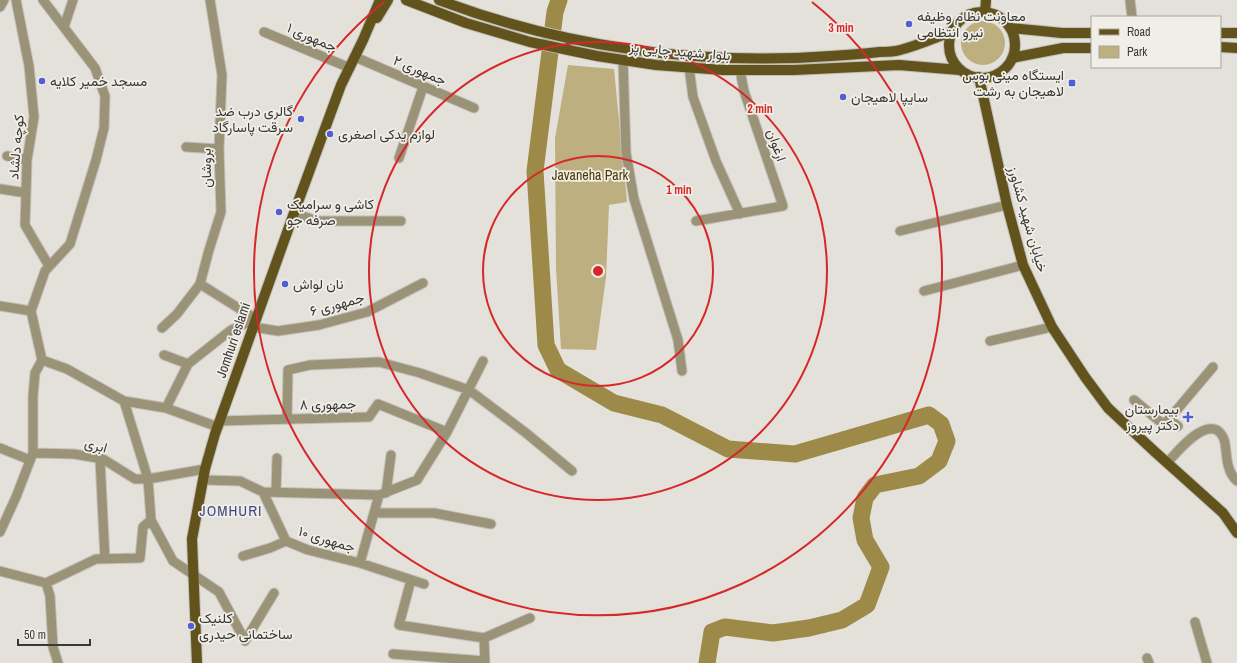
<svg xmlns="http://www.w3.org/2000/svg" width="1237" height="663" viewBox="0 0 1237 663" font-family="'Archivo Narrow',Vazirmatn,sans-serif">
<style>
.green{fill:#bdaf7f}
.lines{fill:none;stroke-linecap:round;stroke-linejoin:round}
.river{stroke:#9d8a49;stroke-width:17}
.minor-casing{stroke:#c1bfb9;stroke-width:11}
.major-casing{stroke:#c1bfb9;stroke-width:12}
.minor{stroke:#9b9378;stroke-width:9}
.major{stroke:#62531c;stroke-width:10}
.ring{fill:none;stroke:#d62828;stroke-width:2}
.poi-dot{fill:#515fd5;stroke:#f1eee7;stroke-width:1.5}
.labels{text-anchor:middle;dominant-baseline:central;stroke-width:3.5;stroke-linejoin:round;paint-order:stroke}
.poi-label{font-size:14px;fill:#393835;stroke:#f1eee7;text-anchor:start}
.street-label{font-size:14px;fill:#393835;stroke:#f1eee7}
.park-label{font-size:14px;fill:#483a02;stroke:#f1eee7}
.neighbourhood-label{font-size:15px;letter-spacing:1px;fill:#3f4a86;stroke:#f1eee7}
.centre{fill:#d62828;stroke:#f1eee7;stroke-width:2}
.ring-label{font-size:12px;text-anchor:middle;font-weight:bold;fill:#d62828;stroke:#f1eee7;stroke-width:3.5;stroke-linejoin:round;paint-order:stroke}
</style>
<rect width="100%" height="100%" fill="#e3e1da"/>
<path class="green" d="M961 43a22 22 0 1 1 44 0a22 22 0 1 1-44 0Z
M568,65L614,69L627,202L609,205L606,277L596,350L561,349L556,268L555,138Z"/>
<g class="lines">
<path class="river" d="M559,0L555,12L535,171L546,345L558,370L614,403L662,415L728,449L795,454L929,415L941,424L947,441L939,461L919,476L875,485L865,498L861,518L865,540L881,567L867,605L842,620L809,628L773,633L725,627L712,632L707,663"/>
<defs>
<path id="minor" d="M16,0L29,66L34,117L27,160L25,225L49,266
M1130,0L1132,17
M0,7L4,0
M64,27L73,0
M264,32L350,68
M355,57L474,108
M623,60L626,153L634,199L678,340L682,371
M689,67L693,97L716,161L740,214
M186,147L219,149
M7,156L27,160
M399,158L423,87
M1,189L26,193
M294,213L317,221H401
M696,221L783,206L744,91L740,70
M900,231L1007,205
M200,284L256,319
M924,291L1023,265
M0,306L31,311
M253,327L278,331L319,325L367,312L423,283
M162,328L177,314L200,284L209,250L221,212L219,149L222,75L210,0
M990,341L1052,327
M164,355L188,364
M1134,400L1164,425L1213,367
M124,401L166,408L218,427
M166,408L188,364L231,330L256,319
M287,419L288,370L310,365L379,362L420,373L469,390L526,433L572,471
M1169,419L1178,426
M220,421L369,417L378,404L447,432
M0,448L30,460
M33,453L74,454L103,459L135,479H148L124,401L67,369L42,360L31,311L45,271L70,244L96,160L104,128L105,96L95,68L43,0
M100,459L105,559
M1167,463C1177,452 1201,422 1217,430C1221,433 1224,438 1225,443C1227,456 1226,471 1237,481
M203,480L240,481L263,492L286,541L308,550L360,563L424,584
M263,492L379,495L417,480L447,432L483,361
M276,492L277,458
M386,493L391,455
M374,513H434L491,524
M151,520L173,561L219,592L245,641L274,593
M0,532L16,497L33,453V396L35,373L42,360
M243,556L270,548L286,541
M360,563L379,495
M0,571L46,583L96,559L140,558L143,527L151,520L148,479L205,469
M411,580L399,625L484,638L530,618
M46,583L50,596L53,647L58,663
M1195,622L1207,663
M484,638L485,663
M393,654L485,661
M1147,658L1149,663"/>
<path id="major" d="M406,0L466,23L530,42L597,56L656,65L723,70H794L899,65L960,70
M439,0C563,47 698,66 831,56C847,55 863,54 879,52C886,52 894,52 900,50C917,46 934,38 951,32
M985,12L986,0
M949 45a33 33 0 1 1 66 0a33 33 0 1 1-66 0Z
M377,18L388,0
M1010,28L1062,33H1092
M1220,33H1237
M1220,47L1237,48
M1012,58L1063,48H1092
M979,77L1007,205L1023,265L1052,327L1085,377L1108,408L1154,451L1223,513L1237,533
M197,663L192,539L205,469L215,434L294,213L341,85L363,40L380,0"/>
</defs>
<use href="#minor" class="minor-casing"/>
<use href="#major" class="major-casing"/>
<use href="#minor" class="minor"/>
<use href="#major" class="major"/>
</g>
<g class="ring">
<circle cx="598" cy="271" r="115"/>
<circle cx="598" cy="271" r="229"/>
<path d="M812 2A344 344 0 1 1 384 2"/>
</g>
<g class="poi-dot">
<circle cx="909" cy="24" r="4"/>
<circle cx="42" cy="81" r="4"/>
<rect x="1068" y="79" width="8" height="8" rx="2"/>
<circle cx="843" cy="97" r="4"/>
<circle cx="301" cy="119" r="4"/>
<circle cx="330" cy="134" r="4"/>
<circle cx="279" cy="212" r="4"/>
<circle cx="285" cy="284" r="4"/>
<path d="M1186 411h4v4h4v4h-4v4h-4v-4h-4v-4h4z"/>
<circle cx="191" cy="626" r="4"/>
</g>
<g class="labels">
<g class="poi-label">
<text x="917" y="16">معاونت نظام وظیفه<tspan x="917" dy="16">نیرو انتظامی</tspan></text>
<text x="1064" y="75" text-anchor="end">ایستگاه مینی بوس<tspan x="1064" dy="16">لاهیجان به رشت</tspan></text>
<text x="50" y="81">مسجد خمیر کلایه</text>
<text x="851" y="97">سایپا لاهیجان</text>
<text x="293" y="111" text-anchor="end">گالری درب ضد<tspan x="293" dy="16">سرقت پاسارگاد</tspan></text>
<text x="338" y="134">لوازم یدکی اصغری</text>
<text x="287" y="204">کاشی و سرامیک<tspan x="287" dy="16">صرفه جو</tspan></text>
<text x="293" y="284">نان لواش</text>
<text x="1179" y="409" text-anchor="end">بیمارستان<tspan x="1179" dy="16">دکتر پیروز</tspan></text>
<text x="199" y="618">کلنیک<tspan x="199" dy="16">ساختمانی حیدری</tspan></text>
</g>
<g class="street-label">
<text transform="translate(312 37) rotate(23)">جمهوری ۱</text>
<text transform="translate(680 51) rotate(5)">بلوار شهید چایی پز</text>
<text transform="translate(420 70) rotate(23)">جمهوری ۲</text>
<text transform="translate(777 145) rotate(71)">ارغوان</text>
<text transform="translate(16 147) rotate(-85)">کوچه دلشاد</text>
<text transform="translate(206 168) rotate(-91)">بروشان</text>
<text transform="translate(1028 219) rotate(74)">خیابان شهید کشاورز</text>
<text transform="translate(337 304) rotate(-15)">جمهوری ۶</text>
<text transform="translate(233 340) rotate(-71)">Jomhuri eslami</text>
<text transform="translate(328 404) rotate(-1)">جمهوری ۸</text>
<text transform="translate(96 445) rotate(16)">ابری</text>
<text transform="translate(327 539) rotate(17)">جمهوری ۱۰</text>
</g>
<g class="park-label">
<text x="590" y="175">Javaneha Park</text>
</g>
<g class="neighbourhood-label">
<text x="231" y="510">JOMHURI</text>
</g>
</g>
<circle cx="598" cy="271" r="6" class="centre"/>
<g class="ring-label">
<text x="841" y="32">3 min</text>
<text x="760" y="113">2 min</text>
<text x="679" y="194">1 min</text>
</g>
<rect x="1091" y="16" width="130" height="52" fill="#f1eee7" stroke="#a7a5a0"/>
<rect x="1099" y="29" width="20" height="6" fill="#62531c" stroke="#a7a5a0"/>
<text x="1127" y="36" font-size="12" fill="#393835">Road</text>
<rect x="1099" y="46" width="20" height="12" fill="#bdaf7f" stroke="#a7a5a0"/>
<text x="1127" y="56" font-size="12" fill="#393835">Park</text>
<path d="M18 639v6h72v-6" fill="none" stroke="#393835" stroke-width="2"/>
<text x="24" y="639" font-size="12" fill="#393835" stroke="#f1eee7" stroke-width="3" paint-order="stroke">50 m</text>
</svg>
